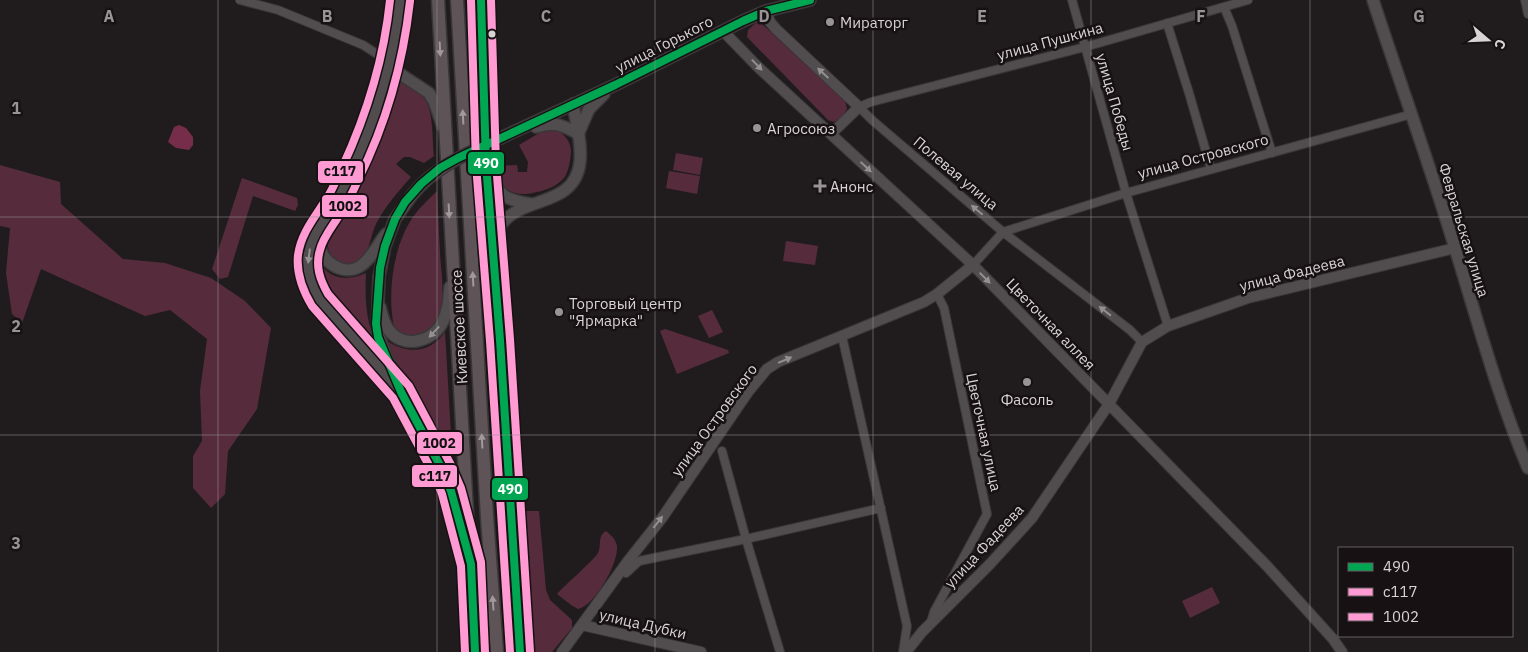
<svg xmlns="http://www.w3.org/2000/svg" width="1528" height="652" viewBox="0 0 1528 652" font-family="'IBM Plex Sans',sans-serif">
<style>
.green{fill:#562c3c}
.water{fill:#762d4a}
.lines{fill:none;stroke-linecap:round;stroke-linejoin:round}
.minor-casing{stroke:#3a3738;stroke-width:10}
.tertiary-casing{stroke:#3a3738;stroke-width:12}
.secondary-casing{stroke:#3a3738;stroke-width:14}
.trunk-casing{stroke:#3a3738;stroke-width:15}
.minor{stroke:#514d4f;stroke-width:8}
.tertiary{stroke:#514d4f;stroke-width:10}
.secondary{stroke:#514d4f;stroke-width:11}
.trunk{stroke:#5e5357;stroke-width:12}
.secondary-bridge-casing{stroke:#3a3738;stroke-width:14;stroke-linecap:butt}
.secondary-bridge{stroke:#514d4f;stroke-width:11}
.bus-1-casing{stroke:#181113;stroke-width:11}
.bus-2-casing{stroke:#181113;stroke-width:11}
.bus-3-casing{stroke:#181113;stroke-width:11}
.bus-1{stroke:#00a651;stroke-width:8}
.bus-2{stroke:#ff9ad2;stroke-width:8}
.bus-3{stroke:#ff9ad2;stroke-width:8}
.oneway{fill:#a1999c}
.oneway2{fill:#949092}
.grid{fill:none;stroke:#989394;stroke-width:1;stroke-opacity:0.55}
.poi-dot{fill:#989394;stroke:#181113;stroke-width:2}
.bus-dot{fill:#d8d3d4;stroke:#181113;stroke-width:2}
.labels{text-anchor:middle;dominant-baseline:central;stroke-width:5;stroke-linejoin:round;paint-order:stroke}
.poi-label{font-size:15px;fill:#d8d3d4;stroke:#181113;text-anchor:start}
.street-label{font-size:15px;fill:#d8d3d4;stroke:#181113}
.grid-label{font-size:16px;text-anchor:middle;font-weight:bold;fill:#989394;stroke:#181113;stroke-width:5;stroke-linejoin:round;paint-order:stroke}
.line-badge{stroke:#181113;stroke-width:2}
.badge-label{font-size:14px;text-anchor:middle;font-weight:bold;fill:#fff}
.pale-badge-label{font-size:14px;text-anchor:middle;font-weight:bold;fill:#111}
</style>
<rect width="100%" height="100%" fill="#201c1d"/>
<path class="green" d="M756,23H761L845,101L847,109L842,117L834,122L828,120L747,37L748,30Z
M394,79C404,84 416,90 424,98C434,110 432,140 434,156L424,163L410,157H404L396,164L411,177C398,192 385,206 376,224C371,234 370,249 363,257C354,266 339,265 331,255C326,248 328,241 330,233C350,198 368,162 382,124C387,109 390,94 394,79Z
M554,129C564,133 571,141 571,152C570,161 569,171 564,178C557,186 547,190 537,192C515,198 499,191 497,166L517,165L518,172H527L528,162L519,145L541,132Z
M676,153L703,158L700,175L673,170Z
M0,165L60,182L61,204L123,259L165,263L211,278L245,301L271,328L257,409L228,451L225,494L211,508L193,488V456L202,441L200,391L207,339L170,310L145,316L41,269L22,323L12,314L6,273L10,228L0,226Z
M669,171L700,176L697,194L666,188Z
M242,178L297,198L298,205L295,211L253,196L228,277L220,279L212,269Z
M437,191C438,212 439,233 440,253C441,274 451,328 423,334C413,337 406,336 397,331L394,327C387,293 393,246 413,217C419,208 429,199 437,191Z
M786,241L818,246L815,265L783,261Z
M313,252C325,276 340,284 366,273C364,307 368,328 381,359L325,299L314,276Z
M712,310L723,332L709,338L698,316Z
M665,329L728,350L729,353L677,374L660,331Z
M445,332L454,485L397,369L384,339C405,354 429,355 445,332Z
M517,491H522L524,511H539L546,590L550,600L572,620V628L552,652H535L531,648L528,636Z
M606,531C611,535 615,538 617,546C619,562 595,606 578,609L571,605L557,594C565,585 593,561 598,553C602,545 597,536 606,531Z
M1212,587L1220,603L1190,618L1182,601Z"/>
<path class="water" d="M179,125L186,128L193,137V145L189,150L176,148L168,142L174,127Z"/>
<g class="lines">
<defs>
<path id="minor" d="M240,0L278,10L363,45L377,54L388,66
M1072,0L1126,193L1168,326
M1525,0L1528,14
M1224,7L1232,26L1272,153
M1167,23L1189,93L1211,169
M973,265L1003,232L1126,193L1412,114
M842,336L907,626L903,652
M1142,342L1130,330L1003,232L872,120L859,107L871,102L1085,47L1248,0
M722,451L746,539L780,652
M626,573L639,561L746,539L881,508
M931,622L934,612L987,514L944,308L937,294"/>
<path id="tertiary" d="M766,11L770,22L776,29L859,107L831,134
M723,31L759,68L973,265L1267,566L1333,639L1342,652
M582,625L701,652
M562,652L628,561L662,518L748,392L767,369L778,362L924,302L937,294L973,265
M906,652L922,632L990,564L1032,518L1109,404L1142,342L1168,326L1248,298L1455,248"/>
<path id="secondary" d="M400,0L391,54L372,121L341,195L314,236L308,259L310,280L320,300L401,392
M481,0L486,164L500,340L520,652
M1373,0C1400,83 1430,165 1455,248C1478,322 1498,397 1528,468
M388,66L429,93L434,101L443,127
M536,127C555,121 562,125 579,134
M579,132L589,109L604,94
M507,135L615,85L743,21L766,11L810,0
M489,173C500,197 506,200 531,204
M412,195L395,219L385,246L379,277L377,332L401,392L448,483L466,546
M326,225C324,230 321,237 320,243C320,262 343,276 359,267C371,260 377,245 386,234
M495,242C497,234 499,227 504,221C527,196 575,206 580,162C582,142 576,123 573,104
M380,307C382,315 384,323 388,329C402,349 429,343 441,325C448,313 449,300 450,287"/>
<path id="trunk" d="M438,0L475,652
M457,0L487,517L497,652"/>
</defs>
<use href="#minor" class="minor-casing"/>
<use href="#tertiary" class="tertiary-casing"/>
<use href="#secondary" class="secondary-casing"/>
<use href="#trunk" class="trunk-casing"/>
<use href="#minor" class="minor"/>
<use href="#tertiary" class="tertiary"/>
<use href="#secondary" class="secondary"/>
<use href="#trunk" class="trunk"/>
<defs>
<path id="secondary-bridge" d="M412,195C436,165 473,151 507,135"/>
</defs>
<use href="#secondary-bridge" class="secondary-bridge-casing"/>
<use href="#secondary-bridge" class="secondary-bridge"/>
<defs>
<path id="bus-1" d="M481,0L486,164L500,340L520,652
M475,652L471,564L451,491L443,471L401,392L378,337L376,324L380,268L385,246L395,219L405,202L421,184L440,168L458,158L615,85L743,21L766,11L810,0"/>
<path id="bus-2" d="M390,0C384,59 367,114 342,168C337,178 333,189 327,198C315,217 301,233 298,255C296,274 303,291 312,306L393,398L434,475L442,494L461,566L465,652
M471,0L476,165L490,341L510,652"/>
<path id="bus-3" d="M491,0L496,163L510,339L530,651
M410,1C403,64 386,124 358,180C353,192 347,203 340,214C333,226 323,237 320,250C315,266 320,280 328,294L409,386L452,467L461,488L481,562L485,652"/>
</defs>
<use href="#bus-1" class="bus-1-casing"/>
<use href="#bus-2" class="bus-2-casing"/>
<use href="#bus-3" class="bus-3-casing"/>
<use href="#bus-1" class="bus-1"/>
<use href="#bus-2" class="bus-2"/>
<use href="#bus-3" class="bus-3"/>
</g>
<defs><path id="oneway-solid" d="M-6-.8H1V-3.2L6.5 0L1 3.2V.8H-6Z" transform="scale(1.25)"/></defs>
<g class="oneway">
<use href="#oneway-solid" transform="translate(440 49) rotate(87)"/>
<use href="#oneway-solid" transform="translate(463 117) rotate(-93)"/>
<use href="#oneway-solid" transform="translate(449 211) rotate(87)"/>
<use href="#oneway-solid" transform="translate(473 279) rotate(-93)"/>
<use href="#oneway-solid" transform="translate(482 441) rotate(-93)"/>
<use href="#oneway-solid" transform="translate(493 603) rotate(-94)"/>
</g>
<g class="oneway2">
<use href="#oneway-solid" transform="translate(757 65) rotate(46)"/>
<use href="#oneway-solid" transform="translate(823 73) rotate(-137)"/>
<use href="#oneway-solid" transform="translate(866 167) rotate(43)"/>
<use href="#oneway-solid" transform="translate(977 210) rotate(-140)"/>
<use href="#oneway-solid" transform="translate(309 256) rotate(97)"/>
<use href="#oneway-solid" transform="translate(985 278) rotate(45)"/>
<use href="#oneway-solid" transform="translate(1105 311) rotate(-142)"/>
<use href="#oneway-solid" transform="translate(434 332) rotate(133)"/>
<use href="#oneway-solid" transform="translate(785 360) rotate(-23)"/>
<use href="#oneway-solid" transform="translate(658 522) rotate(-52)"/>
</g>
<path class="grid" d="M218,0V652M437,0V652M655,0V652M873,0V652M1091,0V652M1310,0V652M0,217H1528M0,435H1528"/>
<g class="poi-dot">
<circle cx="830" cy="22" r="5"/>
<circle cx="757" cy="128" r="5"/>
<path d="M817.5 178.5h5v5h5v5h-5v5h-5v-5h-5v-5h5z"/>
<circle cx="559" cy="312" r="5"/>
<circle cx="1027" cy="382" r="5"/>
</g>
<circle class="bus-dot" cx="492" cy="34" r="4.5"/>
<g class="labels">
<g class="poi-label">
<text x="840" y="22">Мираторг</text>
<text x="767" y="128">Агросоюз</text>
<text x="830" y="186">Анонс</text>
<text x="569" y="303">Торговый центр<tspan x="569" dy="17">"Ярмарка"</tspan></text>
<text x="1027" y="399" text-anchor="middle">Фасоль</text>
</g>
<g class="street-label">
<text transform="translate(1050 41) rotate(-15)">улица Пушкина</text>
<text transform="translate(664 44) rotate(-27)">улица Горького</text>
<text transform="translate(1115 102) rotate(74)">улица Победы</text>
<text transform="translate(1203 156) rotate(-15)">улица Островского</text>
<text transform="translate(956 173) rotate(40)">Полевая улица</text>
<text transform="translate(1464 230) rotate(73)">Февральская улица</text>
<text transform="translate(1292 273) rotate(-14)">улица Фадеева</text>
<text transform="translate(1051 324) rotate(46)">Цветочная аллея</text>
<text transform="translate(459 327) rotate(-93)">Киевское шоссе</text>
<text transform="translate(714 420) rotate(-54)">улица Островского</text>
<text transform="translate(984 432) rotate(78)">Цветочная улица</text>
<text transform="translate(984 546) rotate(-47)">улица Фадеева</text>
<text transform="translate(643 624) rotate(13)">улица Дубки</text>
</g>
</g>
<g class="grid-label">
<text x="109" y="22">A</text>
<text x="327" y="22">B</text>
<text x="546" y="22">C</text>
<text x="764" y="22">D</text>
<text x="982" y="22">E</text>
<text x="1201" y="22">F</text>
<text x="1419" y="22">G</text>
<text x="16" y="114">1</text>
<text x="16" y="332">2</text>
<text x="16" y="549">3</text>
</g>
<g class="line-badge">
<rect x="467" y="151" width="38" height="24" rx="5" fill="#00a651"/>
<rect x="317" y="160" width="47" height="24" rx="5" fill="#ff9ad2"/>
<rect x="321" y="194" width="47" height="24" rx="5" fill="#ff9ad2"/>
<rect x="416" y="431" width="47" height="24" rx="5" fill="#ff9ad2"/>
<rect x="411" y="464" width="47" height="24" rx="5" fill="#ff9ad2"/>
<rect x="491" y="477" width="38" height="24" rx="5" fill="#00a651"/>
</g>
<g class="badge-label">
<text x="486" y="168">490</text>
<text x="510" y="494">490</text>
</g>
<g class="pale-badge-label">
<text x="340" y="176">с117</text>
<text x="345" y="211">1002</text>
<text x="439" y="448">1002</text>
<text x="435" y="481">с117</text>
</g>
<rect x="1338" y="547" width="175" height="90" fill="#181113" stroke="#655f60"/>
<rect x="1348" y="563" width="25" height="8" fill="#00a651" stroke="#655f60"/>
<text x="1383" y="572" font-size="15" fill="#d8d3d4">490</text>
<rect x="1348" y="588" width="25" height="8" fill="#ff9ad2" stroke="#655f60"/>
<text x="1383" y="597" font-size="15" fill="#d8d3d4">с117</text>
<rect x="1348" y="613" width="25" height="8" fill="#ff9ad2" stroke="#655f60"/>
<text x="1383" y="622" font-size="15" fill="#d8d3d4">1002</text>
<g transform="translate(1488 40) rotate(109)" stroke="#181113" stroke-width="4" paint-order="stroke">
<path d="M0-4L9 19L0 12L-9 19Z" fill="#d8d3d4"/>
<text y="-8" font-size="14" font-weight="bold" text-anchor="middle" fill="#d8d3d4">С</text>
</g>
</svg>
